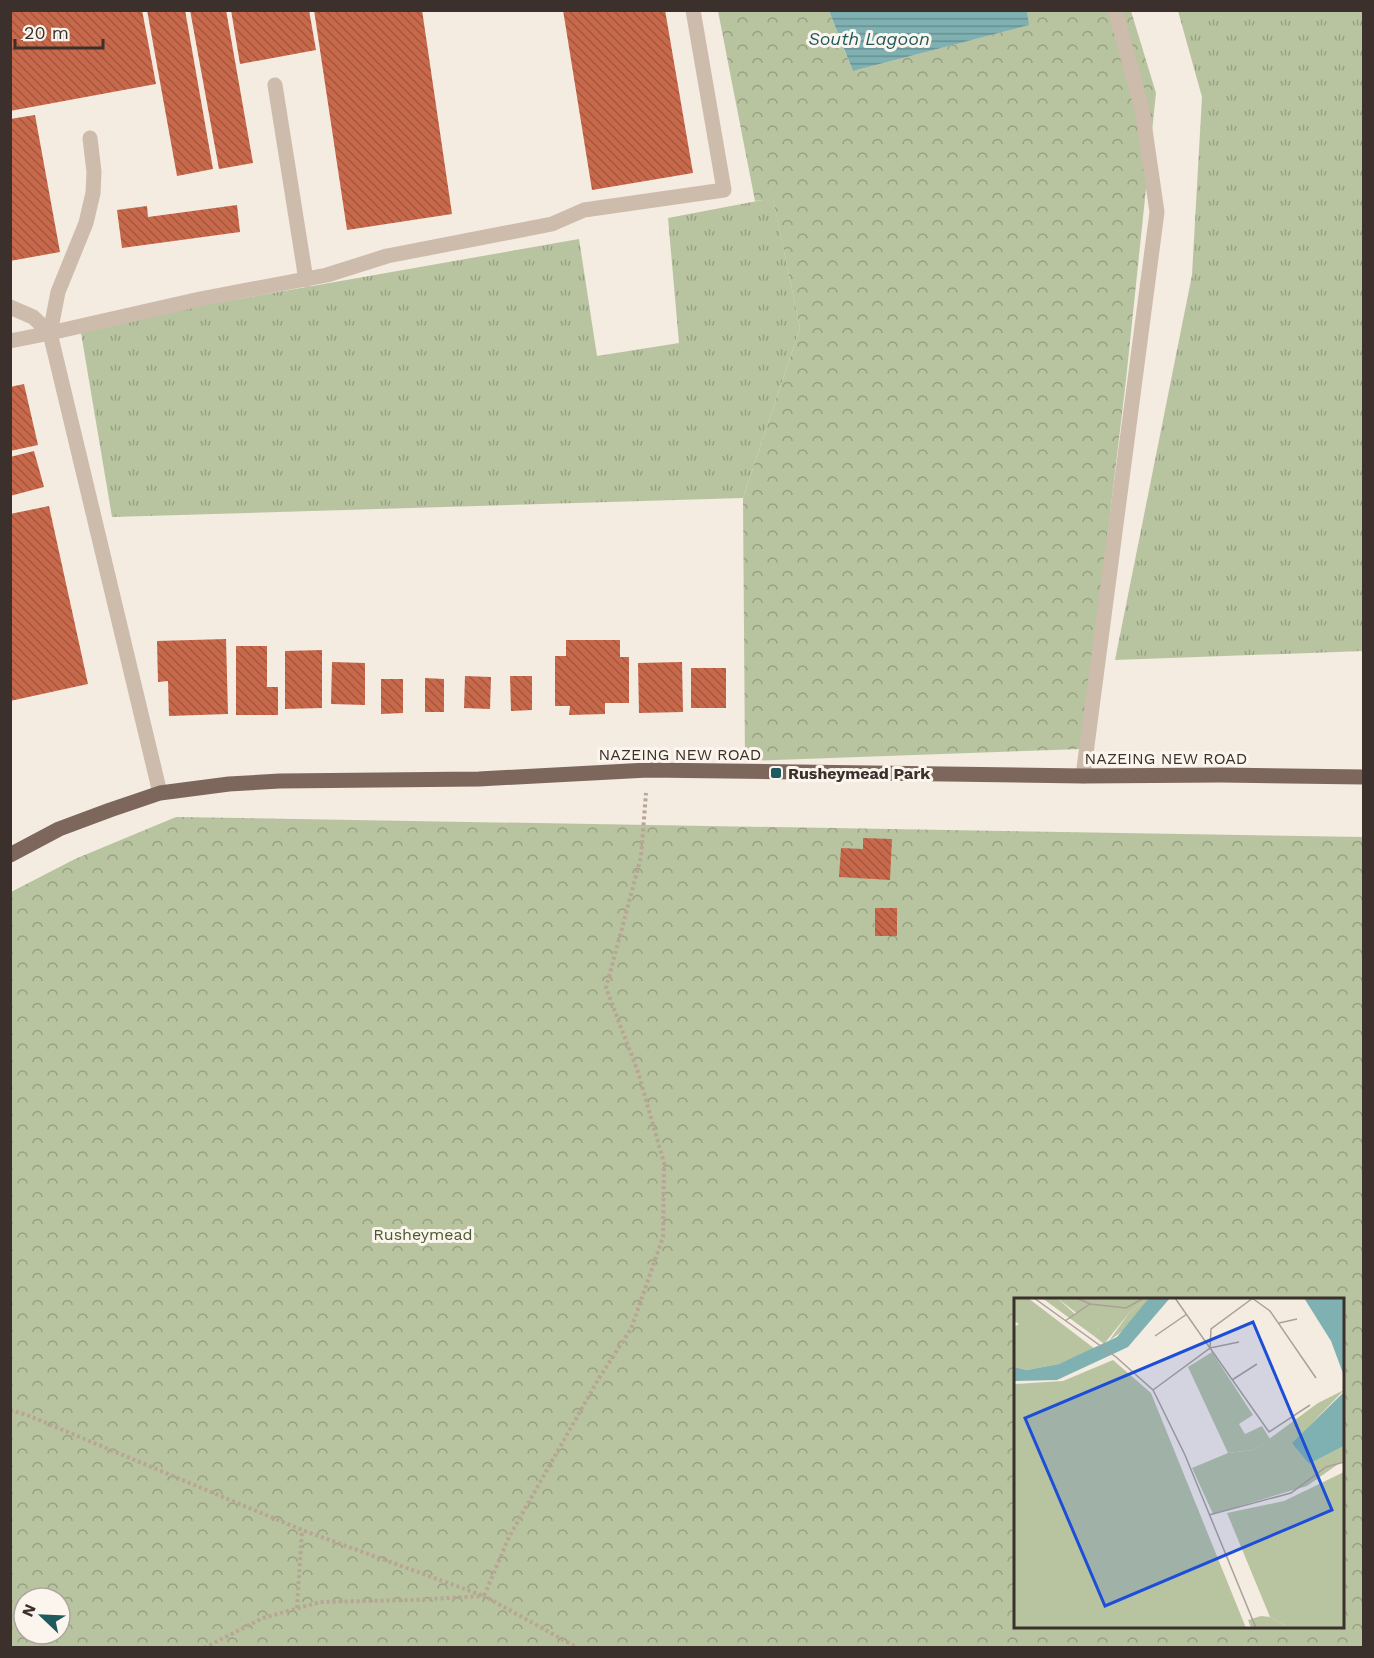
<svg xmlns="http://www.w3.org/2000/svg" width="1374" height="1658" viewBox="0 0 1374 1658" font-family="'Work Sans',sans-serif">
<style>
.grass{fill:url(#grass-tufts)}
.forest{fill:url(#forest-crowns);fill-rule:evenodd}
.water{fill:url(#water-rules)}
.building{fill:url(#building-back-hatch)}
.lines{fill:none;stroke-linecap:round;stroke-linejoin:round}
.path{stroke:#b9a596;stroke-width:4;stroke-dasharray:3 3;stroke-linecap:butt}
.minor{stroke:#cdbbac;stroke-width:15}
.major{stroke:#7d675c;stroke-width:15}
.poi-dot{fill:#1f5a5e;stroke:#fbf5ee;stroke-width:2}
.labels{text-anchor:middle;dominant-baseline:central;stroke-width:6;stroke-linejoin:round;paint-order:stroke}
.street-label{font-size:16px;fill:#3b302b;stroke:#fbf5ee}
.poi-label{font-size:16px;font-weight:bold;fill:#3b302b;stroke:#fbf5ee;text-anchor:start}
.park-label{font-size:16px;fill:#4a5a2e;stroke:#fbf5ee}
.water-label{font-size:18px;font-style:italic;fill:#1f5a5e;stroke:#fbf5ee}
.inset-road{fill:none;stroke:#aaa098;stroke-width:1.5}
.view{fill:#1d4ed8;fill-opacity:0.15;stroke:#1d4ed8;stroke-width:3}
.inset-edge{fill:none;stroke:#3b302b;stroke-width:3}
</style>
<defs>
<pattern id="grass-tufts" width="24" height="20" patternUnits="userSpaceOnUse" patternTransform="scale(1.5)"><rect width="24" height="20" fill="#b8c4a0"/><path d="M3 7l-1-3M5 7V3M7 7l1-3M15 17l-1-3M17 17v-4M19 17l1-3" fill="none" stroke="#97a083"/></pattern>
<pattern id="forest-crowns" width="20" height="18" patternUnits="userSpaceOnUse" patternTransform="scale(1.5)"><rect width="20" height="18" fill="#b8c4a0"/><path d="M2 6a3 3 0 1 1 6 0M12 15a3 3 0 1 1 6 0" fill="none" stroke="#97a083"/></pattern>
<pattern id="water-rules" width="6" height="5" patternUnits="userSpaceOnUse" patternTransform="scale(1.5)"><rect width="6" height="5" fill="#7fb0b2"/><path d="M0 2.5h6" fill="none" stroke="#699091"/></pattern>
<pattern id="building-back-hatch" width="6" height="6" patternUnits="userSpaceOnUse" patternTransform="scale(1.5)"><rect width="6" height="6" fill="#c8694b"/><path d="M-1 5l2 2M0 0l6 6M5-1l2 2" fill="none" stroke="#a4573f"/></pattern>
</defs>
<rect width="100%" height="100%" fill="#f4ebe1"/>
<path class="grass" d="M1178,11H1363V651L1115,660L1192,275L1202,97Z
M773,198L800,328L743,498L112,517L80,327L579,239L597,356L679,343L668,218Z"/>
<path class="forest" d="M718,11H829L853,71L1028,25L1027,11H1131L1156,93L1126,380L1082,749L745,761L743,498L800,328L773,199L755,201Z
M176,817L1363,837V1647L11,1648V892L75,859ZM1016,1300H1342V1626H1016ZM24,1598H60V1634H24Z"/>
<path class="water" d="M829,11H1027L1029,25L853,71Z"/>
<path class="building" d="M10,10H142L156,84L10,111Z
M147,10H185L213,169L177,176Z
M190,10H226L253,163L219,169Z
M231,10H309L316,50L240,64Z
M314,10H422L452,214L347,230Z
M563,10H665L693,173L592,190Z
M35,115L60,252L10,261V119Z
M237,205L240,232L122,248L117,210L147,206L148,217Z
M24,384L38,445L10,451V387Z
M34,451L44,487L10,496V457Z
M49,506L88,684L10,701V514Z
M226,639L228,714L169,716L168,681L158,682L157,641Z
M566,640H620V657H629V703H605V714L569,715L570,706H555V656H566Z
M236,646H267V687H278V715H236Z
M322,650V708L285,709V651Z
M332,662L365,663V705L331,704Z
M682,662L683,712L639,713L638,663Z
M691,668H726V708H691Z
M465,676L491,677L490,709L464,708Z
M510,676H532V710L511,711Z
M425,678L444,679V712H425Z
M381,679H403V713L381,714Z
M863,838L892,839L890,880L839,877L841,848L863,849Z
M875,908H897V936H875Z"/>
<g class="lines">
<path class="path" d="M10,1410L27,1415L302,1530L484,1596L509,1537L599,1378L631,1329L663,1237L664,1163L638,1072L606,988L641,857L646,793
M297,1608L302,1530
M204,1648L263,1618L320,1602L413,1600L484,1596L578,1648"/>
<path class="minor" d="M275,85L306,280
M10,307L33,317L50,333
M50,333L200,299L327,275L387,256L552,224L584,210L724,190L693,10
M50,333L58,292L86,223L93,193L94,172L90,138
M10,341L50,333L160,793
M1083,776L1157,212L1142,109L1115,10"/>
<path class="major" d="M10,855L59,829L110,810L160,793L229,784L280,781L479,779L648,770L1083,776L1222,775L1364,777"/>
</g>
<rect class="poi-dot" x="770" y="767" width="12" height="12" rx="3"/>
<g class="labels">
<g class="street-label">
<text x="680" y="754">NAZEING NEW ROAD</text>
<text x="1166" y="758">NAZEING NEW ROAD</text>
</g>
<g class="poi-label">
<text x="788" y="773">Rusheymead Park</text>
</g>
<g class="park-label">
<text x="423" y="1234">Rusheymead</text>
</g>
<g class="water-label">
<text x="869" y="38">South Lagoon</text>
</g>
</g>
<g transform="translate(1014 1298)">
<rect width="330" height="330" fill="#f4ebe1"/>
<path d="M43,0L127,2L129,4L115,15L90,46L80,38L85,32ZM198,54L239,117L225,126L231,136L248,128L256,141L240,152L214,155L174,69ZM330,174V330H275L256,319L213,215L270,203Z" fill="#b8c4a0"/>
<path d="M0,0H14L81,51L45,66L13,72L0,69V29L5,26L0,23ZM28,0H43L61,16L72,11L85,33L80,38ZM89,0H135L115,28L95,43L115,15L129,4L118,7ZM99,62L137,95L232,330H0V86L49,83ZM330,92L279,145L295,166L330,148V162L293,188L199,216L178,170L214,155L240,152L304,105ZM247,318L256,319L275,330H237L234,322Z" fill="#b8c4a0"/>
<path d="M135,0H156L114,49L43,82L0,83V69L13,72L45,66L103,39ZM290,0H330V78L317,43ZM330,94V148L295,166L278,145Z" fill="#7fb0b2"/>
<path class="inset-road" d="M20,0L102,59L139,92L171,157L242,330M238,0L256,13L302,80M239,0L197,31L196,50L255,134L296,107M76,6L112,10L130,0M51,23L76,6L63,0M265,25L283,21M141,38L173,16M196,50L225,44M218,82L243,66M139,92L196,50L161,0M195,217L277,195L312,169L330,164"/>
<path class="view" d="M239,24L318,212L91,308L11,120Z"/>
<rect width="330" height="330" class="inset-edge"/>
</g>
<rect width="1374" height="1658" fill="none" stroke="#3b302b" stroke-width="24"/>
<g transform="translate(42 1616) rotate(293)"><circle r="28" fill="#fbf5ee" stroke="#aea6a0" stroke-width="1.5"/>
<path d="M0-4.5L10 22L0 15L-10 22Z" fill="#1f5a5e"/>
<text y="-9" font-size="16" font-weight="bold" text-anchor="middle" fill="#3b302b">N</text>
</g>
<path d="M15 39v9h88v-9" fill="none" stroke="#3b302b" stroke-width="3"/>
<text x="24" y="39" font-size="18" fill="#3b302b" stroke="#fbf5ee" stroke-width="4.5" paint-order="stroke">20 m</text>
</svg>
